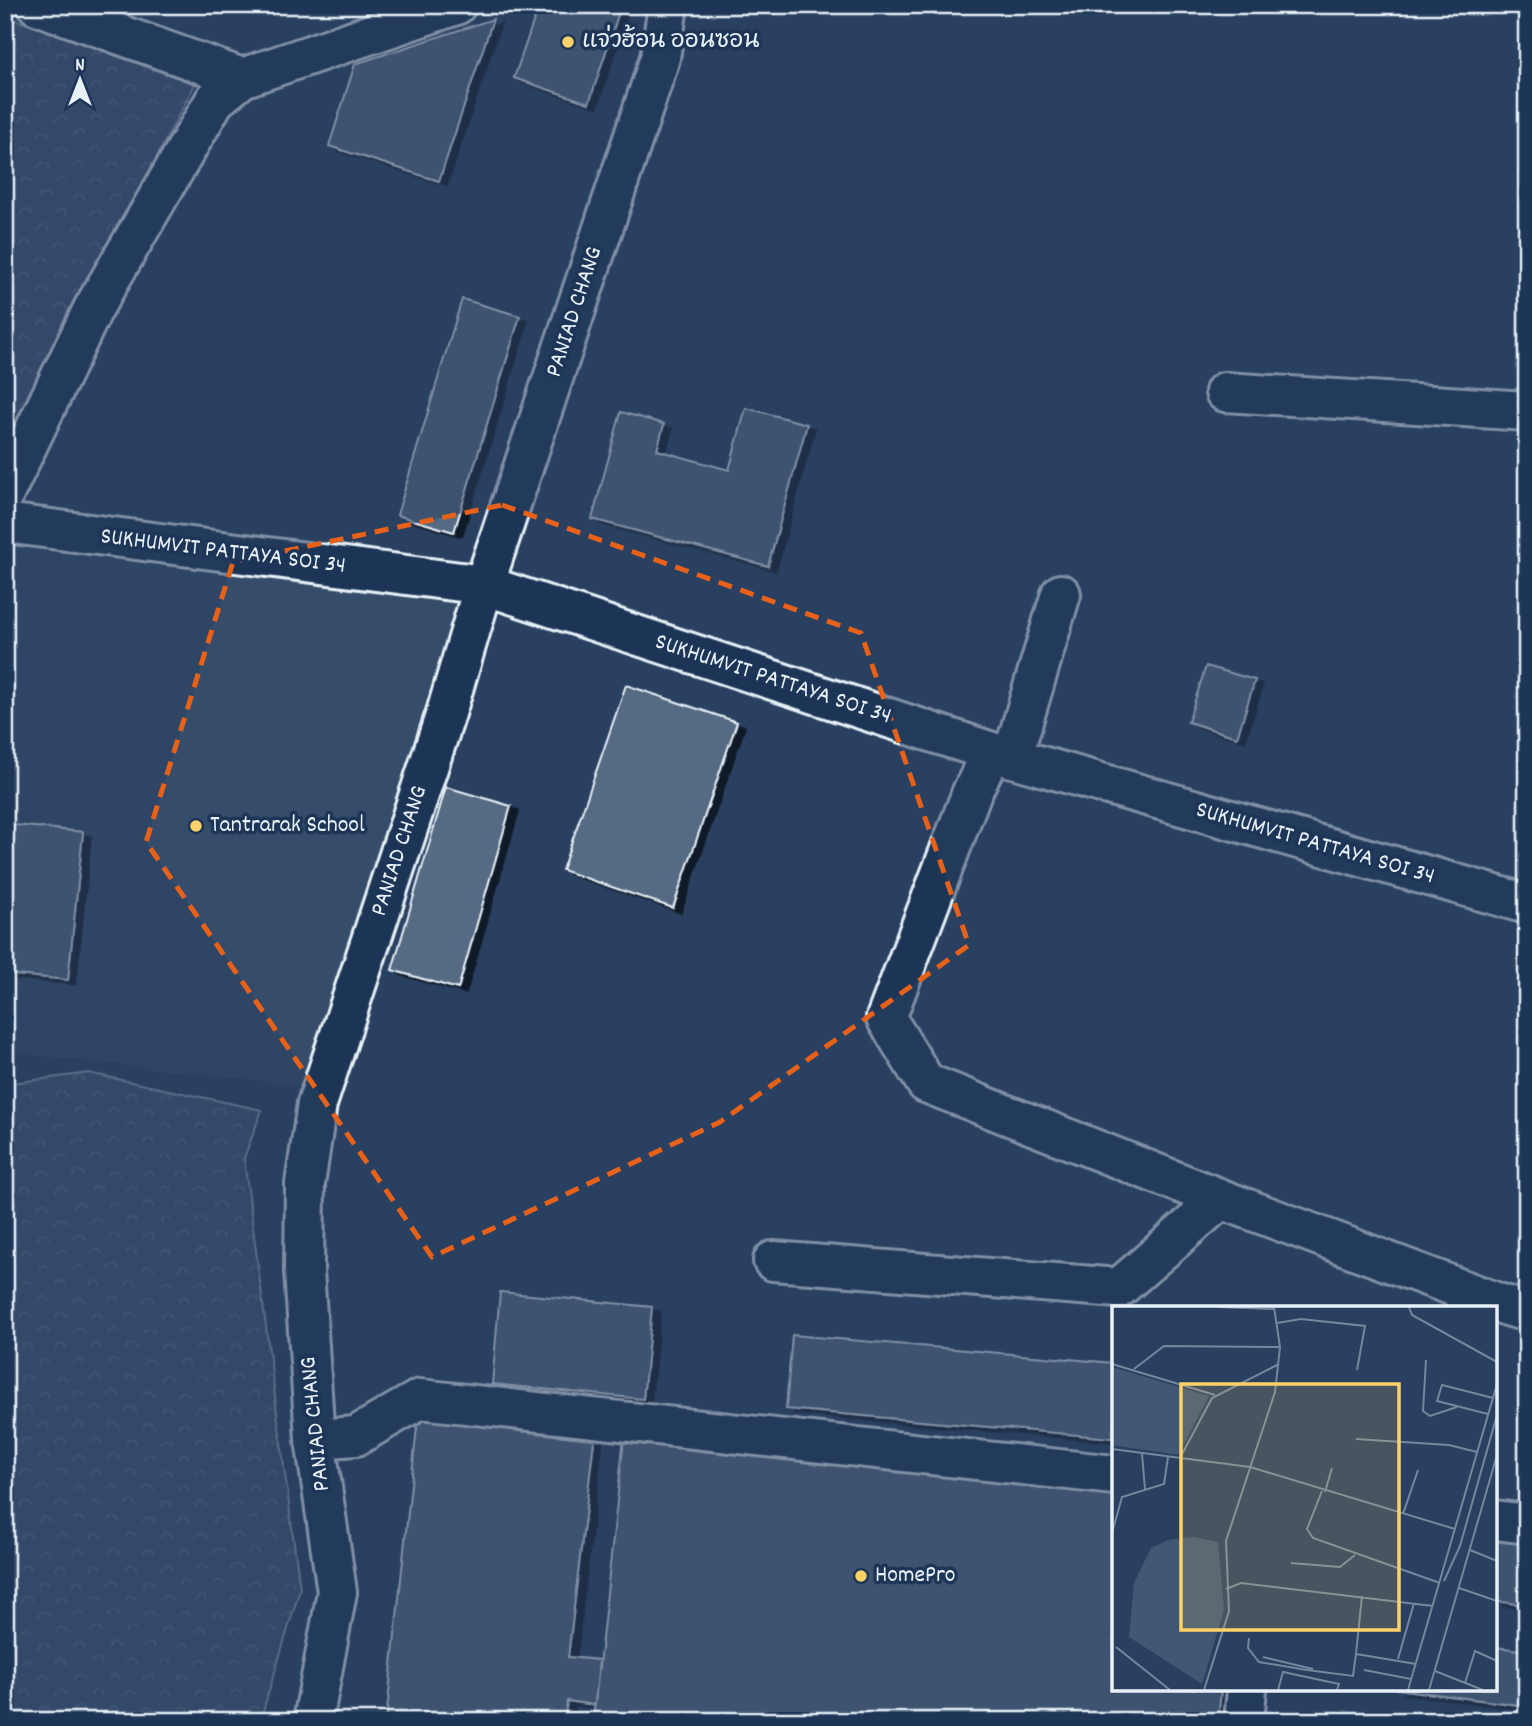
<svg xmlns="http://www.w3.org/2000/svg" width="1532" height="1726" viewBox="0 0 1532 1726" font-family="Dekko,'Playpen Sans Thai',sans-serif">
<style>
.built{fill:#364d6b}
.forest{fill:url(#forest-crowns);stroke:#94a4b6;stroke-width:2}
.building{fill:#556a83;stroke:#e8f1f8;stroke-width:2;filter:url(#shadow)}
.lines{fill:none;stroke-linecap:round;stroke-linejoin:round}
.minor-casing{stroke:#e8f1f8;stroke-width:44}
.minor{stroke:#1d3557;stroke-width:38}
.marked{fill:none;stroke:#e86118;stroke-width:5;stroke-dasharray:14 9;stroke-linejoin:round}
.poi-dot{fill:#ffd166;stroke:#1d3557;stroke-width:2.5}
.labels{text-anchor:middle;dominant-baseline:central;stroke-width:7;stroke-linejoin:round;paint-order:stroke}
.poi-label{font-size:24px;fill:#e8f1f8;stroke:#1d3557;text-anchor:start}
.street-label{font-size:24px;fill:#e8f1f8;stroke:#1d3557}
.inset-road{fill:none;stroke:#75879d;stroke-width:2}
.view{fill:#ffd166;fill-opacity:0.15;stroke:#ffd166;stroke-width:3.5}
.inset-edge{fill:none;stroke:#e8f1f8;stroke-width:3.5}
</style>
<defs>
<pattern id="forest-crowns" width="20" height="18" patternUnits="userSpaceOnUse" patternTransform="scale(1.75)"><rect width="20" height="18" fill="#415774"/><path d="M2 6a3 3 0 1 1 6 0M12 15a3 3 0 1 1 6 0" fill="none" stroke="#5c7089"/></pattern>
<filter id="shadow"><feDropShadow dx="8" dy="4.5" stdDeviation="0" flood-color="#0009"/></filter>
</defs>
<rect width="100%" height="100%" fill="#294061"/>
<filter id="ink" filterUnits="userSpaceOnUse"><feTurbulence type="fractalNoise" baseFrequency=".0143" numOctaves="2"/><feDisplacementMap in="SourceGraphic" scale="14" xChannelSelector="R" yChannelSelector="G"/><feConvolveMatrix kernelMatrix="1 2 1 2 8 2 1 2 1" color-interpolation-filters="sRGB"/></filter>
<g filter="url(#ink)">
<path class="built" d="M5,546L457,599L306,1086L5,1052Z"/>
<path class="forest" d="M5,16L195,84L5,447Z
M89,1073L262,1110L244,1158L300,1589L260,1721H5V1084Z"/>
<path class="building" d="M539,5L621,6L589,103L514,78Z
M493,19L439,181L329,146L355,64Z
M462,299L520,316L454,532L397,515Z
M746,408L807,424L768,566L592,519L621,412L664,424L657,450L729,470Z
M1206,666L1255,680L1237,737L1188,722Z
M626,685L737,722L673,908L562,870Z
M446,787L511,806L458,989L392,970Z
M5,824L83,832L68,980L5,974Z
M500,1292L652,1307L643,1399L492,1384Z
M792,1335L1114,1363V1421L1112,1438L786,1409Z
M419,1408L596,1424L568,1657L599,1660L595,1705L567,1701L564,1721H386Z
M624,1438L1114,1492V1689H1221L1218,1721H593Z
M1495,1540L1527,1543V1583L1524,1605L1495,1601Z
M1495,1647L1527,1651V1706L1396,1689H1495Z
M1273,1713L1333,1721H1272Z"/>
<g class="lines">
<defs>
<path id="minor" d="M37,5L242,78
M1225,392L1527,411
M5,492L93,309L215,100L242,78L456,5
M5,523L484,585L992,752L1527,904
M992,752L972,792L886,1018L926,1083L1221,1199L1501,1304L1527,1312
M1012,758L1061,594
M773,1261L1119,1288L1221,1199
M315,1439L356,1436L420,1399L1114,1475
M1495,1520L1527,1524
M313,1721L337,1592L315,1439L304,1270L305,1184L317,1104L446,713L484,585L660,58L668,5
M1244,1721L1247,1689"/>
</defs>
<use href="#minor" class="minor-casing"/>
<use href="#minor" class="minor"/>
</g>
</g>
<path d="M0 0H1532V1726H0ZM502,505L861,633L969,945L720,1122L432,1257L146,842L233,562Z" fill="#294061" fill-opacity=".55" fill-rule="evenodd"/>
<path class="marked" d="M502,505L861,633L969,945L720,1122L432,1257L146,842L233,562Z"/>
<g class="poi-dot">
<circle cx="568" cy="42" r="7"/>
<circle cx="196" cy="826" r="7"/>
<circle cx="861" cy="1576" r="7"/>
</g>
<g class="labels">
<g class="poi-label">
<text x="582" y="42">แจ่วฮ้อน ออนซอน</text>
<text x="210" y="826">Tantrarak School</text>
<text x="875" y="1576">HomePro</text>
</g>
<g class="street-label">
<text transform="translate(575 312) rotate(-72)">PANIAD CHANG</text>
<text transform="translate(223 552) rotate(7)">SUKHUMVIT PATTAYA SOI 34</text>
<text transform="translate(773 680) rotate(18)">SUKHUMVIT PATTAYA SOI 34</text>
<text transform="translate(1315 844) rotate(16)">SUKHUMVIT PATTAYA SOI 34</text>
<text transform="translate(400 851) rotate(-72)">PANIAD CHANG</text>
<text transform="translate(316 1424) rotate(-96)">PANIAD CHANG</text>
</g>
</g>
<g transform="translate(1112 1306)">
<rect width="385" height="385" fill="#294061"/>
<path d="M0,61L97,90L66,149L0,139ZM82,231L106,236L112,304L90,378L17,331L22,277L39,242L56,234Z" fill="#415774"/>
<path class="inset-road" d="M106,1L162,3M297,1L300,9L385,56M165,17L189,13L253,20L245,64M314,54L311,105L318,110L345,101M0,58L103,89M22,63L52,40L168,41M376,108L325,95L330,79L381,92M244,133L337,139L365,146M0,143L138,161L343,223M30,148L33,183M68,152L100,92L167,58M210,185L195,223L201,232L328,277M213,186L220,162M291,208L306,164M0,227L10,191L52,178L56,151M358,244L385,255M179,257L228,261L243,249M332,275L348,240L385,109M347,282L385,295M114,283L129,277L321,300M137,332L136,342L147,356L195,364L241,370L244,348L304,358M4,341L58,384M244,348L250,290M151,351L201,363M286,353L302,297M252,364L299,373M323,365L371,384M353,377L363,345L385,355M92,384L117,305L114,235L163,86L168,41L162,1M166,384L171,366L227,378L225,384M296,384L385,78M317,384L385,149"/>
<path class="view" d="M69,78H287V324H69Z"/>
<rect width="385" height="385" class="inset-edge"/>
</g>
<rect width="1532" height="1726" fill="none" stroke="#1d3557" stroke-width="28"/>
<rect x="14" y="14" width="1504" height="1698" fill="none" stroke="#e8f1f8" stroke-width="2.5" filter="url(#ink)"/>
<g transform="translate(80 80)" stroke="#1d3557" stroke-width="5" paint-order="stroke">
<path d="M0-5L12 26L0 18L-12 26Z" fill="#e8f1f8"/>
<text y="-10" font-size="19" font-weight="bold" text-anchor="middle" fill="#e8f1f8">N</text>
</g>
</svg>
